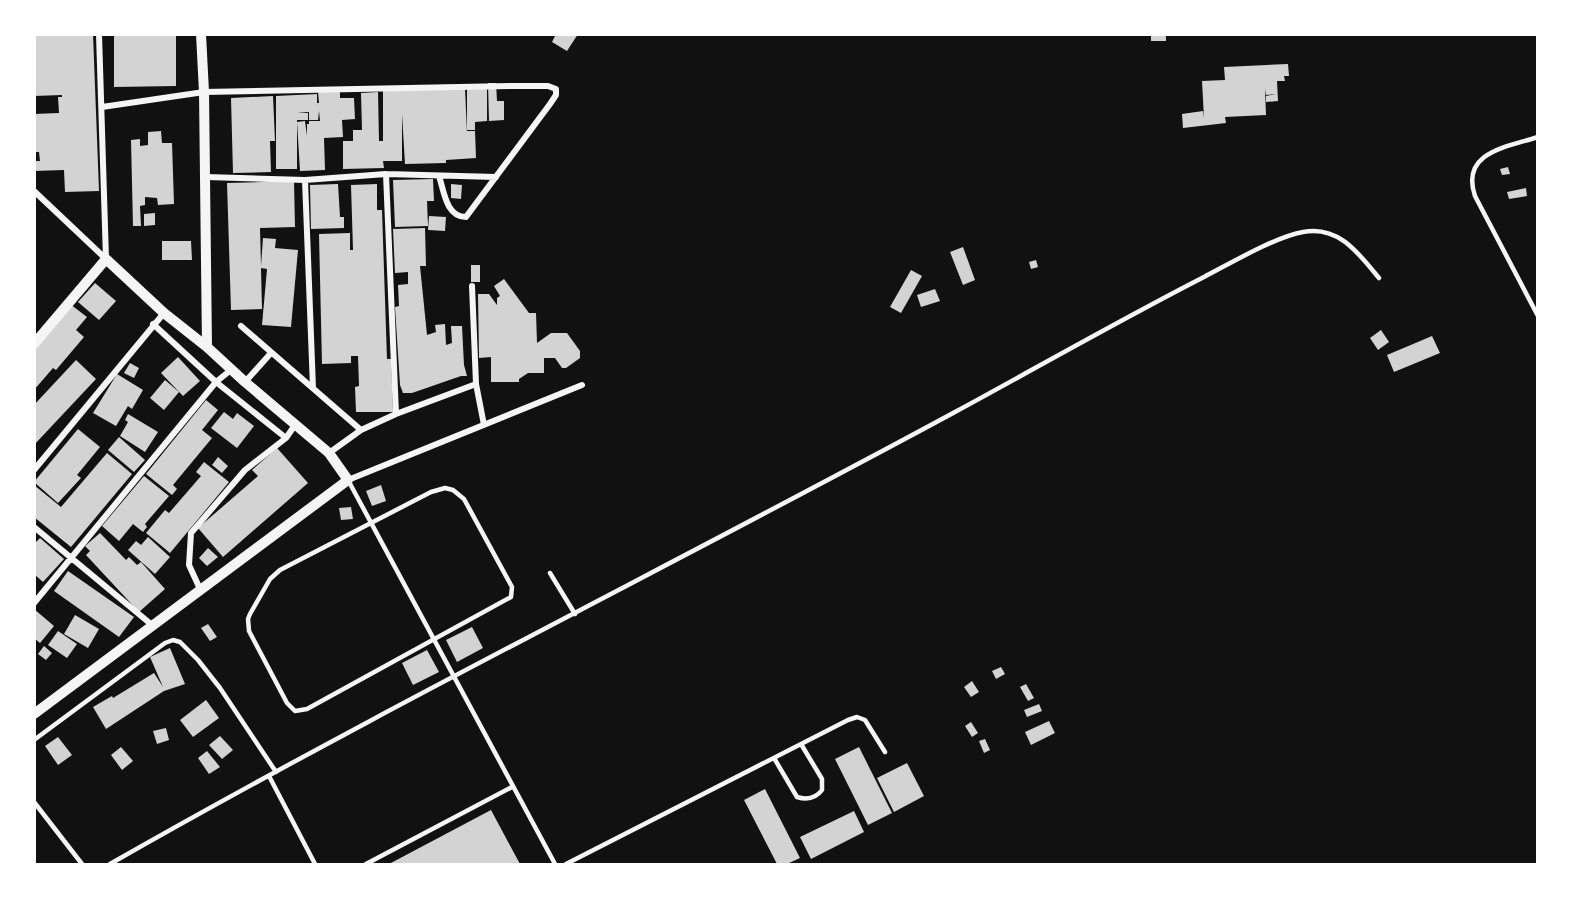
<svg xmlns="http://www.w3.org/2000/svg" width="1572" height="899" viewBox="0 0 1572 899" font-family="'IBM Plex Sans',sans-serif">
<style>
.building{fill:#d3d3d3}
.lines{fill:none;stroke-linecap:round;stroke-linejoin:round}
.service{stroke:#f5f5f5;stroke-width:4.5}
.minor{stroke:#f5f5f5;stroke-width:6}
.tertiary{stroke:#f5f5f5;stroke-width:10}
</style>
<rect width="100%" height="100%" fill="#111"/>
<path class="building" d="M34,34H93L99,191L65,192L64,170L34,171V161H40L39,152H34V114L59,113L58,97H62V95L34,96Z
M114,34H176V86L114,87Z
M556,34H578L567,51L552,42Z
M1151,34H1166V41H1151Z
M1288,64L1289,76H1284L1285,81H1277L1278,101L1266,102V96L1276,94L1266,95L1265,89L1266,115L1225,117L1226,123L1183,128L1182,114L1203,111L1204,118L1202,81L1225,80L1224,67Z
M488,83H496L497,101H504V120L489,121Z
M465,88L467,133V131H475L476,158L446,160V163L405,164L402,114V161H383L384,168L343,169V141H353V130H362L361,93L378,92L379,141H383V90Z
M467,88H487V121L475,122V130H467Z
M340,91V98H354L355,119L342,120L343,137L324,138L325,170L300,171L297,122L305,121L307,136V124H309V121H320L319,111L318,120H309V112H297L308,113V120H297V169H276V96L317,94V103H297H319L318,92Z
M273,96L275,141H270L271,172L233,173L231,98Z
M161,131L162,143H172L174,204L158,205L157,198L145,197V205L140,206L141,226H133L131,140L140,139V146L148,145V132Z
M1508,167L1510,174L1502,175L1500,169Z
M433,179L434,201H427L428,226L395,227L393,180Z
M294,181L295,227L260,228L261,266L263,238L276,239L275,248L298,250L291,327L262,325L267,269L261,268L262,309L231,310L227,183Z
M338,184L340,217H344V228L311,229L310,185Z
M377,184V210H382L387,359H391L393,412H356L355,387L359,386L358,356H351V363L322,364L319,234L350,233V250H353L351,185Z
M451,184L462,185L461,199L451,198Z
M1526,188L1527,196L1509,199L1507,192Z
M155,213V225L144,226V214Z
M429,216L446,217L445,231L428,230Z
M425,228L426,266H420L427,335L436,332L435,325L445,324L446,345L452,343L451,326H462L464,365L467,376H461L412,393H403L400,385L395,307L399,306L398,285L408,284V272L395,273L393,229Z
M162,241H191L192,260H162Z
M963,247L975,280L963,285L950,252Z
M1036,260L1038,267L1031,269L1029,262Z
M471,265H480V282H471Z
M911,270L922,276L901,313L890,307Z
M504,279L529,313H536L537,343L551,333H567L580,351V358L566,368H562L555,358H544V373H528L519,379V382H491V357L479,358L478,294H489L497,305V298L500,296L494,286Z
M95,283L116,301L99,320L78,302Z
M935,289L940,301L921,307L917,295Z
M70,304L87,317L76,330L84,337L56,370L53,368L34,390V346Z
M1381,330L1389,342L1378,350L1370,338Z
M1432,336L1440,353L1394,372L1387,355Z
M178,357L200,381L183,396L161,373Z
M76,360L96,379L34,445V405Z
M130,363L139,368L134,378L124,373Z
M117,374L143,390L132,409L128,406L116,426L93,413Z
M165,380L179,392L164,410L150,398Z
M206,400L218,410L202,430L212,438L173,485L177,489L172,495L146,474Z
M224,412L233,419L237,413L254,426L237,448L211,428Z
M128,414L158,432L145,452L120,436L128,422L125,420Z
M78,429L100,447L77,475L81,478L58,503L34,482Z
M119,437L145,460L134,472L108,450Z
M277,448L308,483L223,557L198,528L258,476L252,470Z
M107,453L132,474L71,547L34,517V485L61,507Z
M218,457L228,466L222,473L212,465Z
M204,462L229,482L170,553L146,533L165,510L169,513L201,476L196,472Z
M144,476L169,496L145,524L147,527L143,532L133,524L119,541L102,526Z
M381,485L386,501L372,506L366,491Z
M351,507L353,519L341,520L339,508Z
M100,533L126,560L129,557L137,565L141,562L165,589L139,612L86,555L90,551L85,546Z
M148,537L170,557L155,574L128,550L136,541L141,545Z
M40,538L64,559L43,582L34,574V544Z
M208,548L218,557L207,566L199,558Z
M68,571L134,617L119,637L54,591Z
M34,609L54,626L40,643L34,638Z
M75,615L99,629L88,648L64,634Z
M208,624L217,637L210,641L201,628Z
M472,627L483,648L457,662L446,640Z
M58,631L77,644L67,658L48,645Z
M44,646L52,653L46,660L38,654Z
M170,648L185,684L164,691L106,729L93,707L112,696L113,698L154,673L163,687L150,657Z
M427,650L439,672L413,685L402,663Z
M1001,667L1005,674L996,679L992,671Z
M972,681L979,692L971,697L964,687Z
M1026,684L1034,698L1028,701L1020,687Z
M206,700L219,718L193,737L180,720Z
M1039,704L1042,711L1027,717L1024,710Z
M1049,721L1055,733L1031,745L1025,732Z
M971,722L978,733L972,737L965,726Z
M166,728L169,740L157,744L153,731Z
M220,736L233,750L222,759L209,745Z
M58,737L72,755L58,765L45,746Z
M985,739L990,750L984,753L979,741Z
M121,747L133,761L122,770L111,755Z
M859,747L892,813L868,825L835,759Z
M207,751L220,767L209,774L198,758Z
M907,763L924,796L894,812L877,778Z
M765,789L800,858L787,864H777L744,800Z
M491,810L520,864H389Z
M854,811L864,832L811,859L800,837Z"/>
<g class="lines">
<path class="service" d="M1538,137C1507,147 1460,152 1475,196L1538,316
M348,480L555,864
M445,488L453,490L464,499L512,587L511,597L307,709L295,711L287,703L249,631L248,619L250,614L270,579L280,570L431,492Z
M550,573L575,614
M34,740L165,643L173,640L180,642L198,660L220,688L276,772
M774,758L797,797C807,800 816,798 822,790V779L801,744
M269,776L315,864
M34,802L82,864
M110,864C387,706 674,564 955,412C1038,367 1120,320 1204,277C1231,263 1275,237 1303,232C1339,225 1359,254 1379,278
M366,864L512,787
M566,864L848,720L857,717L865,720L885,752"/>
<path class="minor" d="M99,34L106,259
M102,107L204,92L510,86H548L556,89V95L550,104L466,217C446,217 444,191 439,176
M386,174L396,414
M206,177L305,180L386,174L496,177
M305,180L313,388
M34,191L106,259
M472,286L476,384L484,425
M153,324L216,382L286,438
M241,326L361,430
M245,382L271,353
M329,453L361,430L396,414L476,384
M34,470L164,313
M348,480L582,385
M34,527L152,625
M200,589L189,565L191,533L245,470L286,438L295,425
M34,603L216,382L232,369"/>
<path class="tertiary" d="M201,34L204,92L207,347
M34,344L106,259L164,313L207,347L245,382L329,453L348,480L34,714"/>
</g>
<rect width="1572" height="899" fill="none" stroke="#ffffff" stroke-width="72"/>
</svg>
